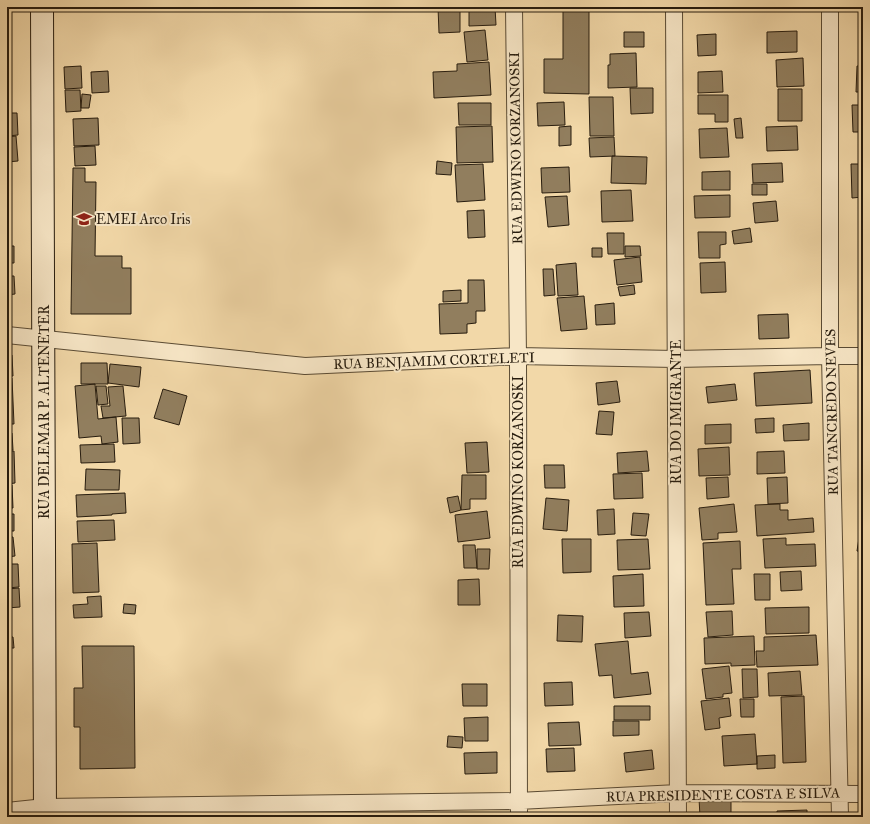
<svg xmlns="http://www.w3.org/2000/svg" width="870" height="824" viewBox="0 0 870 824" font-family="'IM FELL Great Primer',serif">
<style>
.building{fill:#917e5e;stroke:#271c0e}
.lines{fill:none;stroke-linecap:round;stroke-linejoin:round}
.street-casing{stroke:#5a4b34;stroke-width:18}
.secondary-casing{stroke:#271c0e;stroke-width:24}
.street{stroke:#f7e6c6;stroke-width:16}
.secondary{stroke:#f7e6c6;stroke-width:22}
.labels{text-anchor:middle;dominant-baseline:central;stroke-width:4;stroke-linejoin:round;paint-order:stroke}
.street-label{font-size:14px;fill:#271c0e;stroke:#f7e6c6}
.poi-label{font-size:14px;fill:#271c0e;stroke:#f7e6c6;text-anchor:start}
</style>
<rect width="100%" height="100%" fill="#f2d8a8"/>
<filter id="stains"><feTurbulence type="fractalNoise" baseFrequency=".005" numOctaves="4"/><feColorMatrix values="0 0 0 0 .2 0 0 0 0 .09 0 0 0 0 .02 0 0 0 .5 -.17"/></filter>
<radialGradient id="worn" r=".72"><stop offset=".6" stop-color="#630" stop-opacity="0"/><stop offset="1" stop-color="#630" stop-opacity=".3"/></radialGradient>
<path class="building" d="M438,7H460V32L439,33Z
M469,7H495L496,25L469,26Z
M535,7H554L553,10L535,9Z
M563,7H589V94L544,93V59H563Z
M485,30L488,60L467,62L464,32Z
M797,31V52L767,53V32Z
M624,32H644V47H624Z
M7,34H10L11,59H7Z
M716,34V55L698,56L697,35Z
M636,53L637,87L608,88V65H610V54Z
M803,58L804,86L777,87L776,60Z
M7,61H9L10,82H7Z
M489,62L491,95L434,98L433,72L457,71V64Z
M81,66L82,88L65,89L64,67Z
M857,66H863V92H856Z
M108,71L109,92L92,93L91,72Z
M722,71L723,92L698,93V72Z
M7,87H9V109H7Z
M630,88H653V113L631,114Z
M778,89H802V121H778Z
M65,90H80L81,111L66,112Z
M82,94L91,95L89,108H81Z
M698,95H728V122H715V114H698Z
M589,97H613L614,136H590Z
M564,102L565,125L538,126L537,103Z
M458,103H491V125H459Z
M852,105H863V132H853Z
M7,113H17L18,135L7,136Z
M98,118L99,145L74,146L73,119Z
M741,118L743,138H736L734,119Z
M492,126L493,162L457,163L456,127Z
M571,126V145L559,146V127Z
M797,126L798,150L767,151L766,127Z
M727,128L729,157L700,158L699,129Z
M16,136L18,161L7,162V137Z
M614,137L615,156L590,157L589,138Z
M95,146L96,165L75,166L74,147Z
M612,156L647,157L646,184L611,183Z
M437,161L452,163L451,175L436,174Z
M782,163L783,182L753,183L752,164Z
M7,164H9L10,181H7Z
M483,164L485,200L457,202L455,165Z
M851,164H863V197L852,198Z
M569,167L570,192L542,193L541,168Z
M73,168H85V182H96L95,256H122V268H131V314H71Z
M730,171V190H702V172Z
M752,184H767V195H752Z
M631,190L633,221L602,222L601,191Z
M730,195V217L695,218L694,196Z
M567,196L569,225L548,227L545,197Z
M776,201L778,221L755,223L753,203Z
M862,201H863V228H860Z
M484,210L485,237L468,238L467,211Z
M750,228L752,242L734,244L732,231Z
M698,232H726V244L720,245V258H699Z
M607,233H624V254H608Z
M860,234H863V264L861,265Z
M7,246H14V263H7Z
M625,246H640L641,256L625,257Z
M592,248H602V257H592Z
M640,257L642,282L617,285L614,260Z
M725,262L726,292L701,293L700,263Z
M576,263L578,295L558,296L556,265Z
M7,265H8V276H14L15,294L7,295Z
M543,269H553L555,295L544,296Z
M468,280H484L485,311H476V323L467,324V333L440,334L439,304L468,303Z
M634,285L635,294L620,296L618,287Z
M461,290V301L443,302V291Z
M584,296L587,329L561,331L557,298Z
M614,303L615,324L596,325L595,305Z
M788,314L789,338L759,339L758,315Z
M7,355H12L13,376H7Z
M81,363H107L108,384H81Z
M110,364L141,367L139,387L108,383Z
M810,370L812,403L756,406L754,373Z
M7,378H12L14,424H7Z
M617,381L620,402L598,405L596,383Z
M95,384L98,419L116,417L118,442L102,444L101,436L79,438L75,386Z
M735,384L737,400L708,403L706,387Z
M96,386H106L108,404L98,405Z
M123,386L126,416L103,418L101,406H110L108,387Z
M163,389L187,396L179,425L154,418Z
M599,411L614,412L612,435L596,434Z
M122,418H139L140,443L123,444Z
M774,418V432L756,433L755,419Z
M809,423V440L784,441L783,425Z
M731,424V443L705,444V425Z
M12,433L13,450H7V434Z
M487,442L489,472L467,473L465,443Z
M114,444L115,462L81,463L80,445Z
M729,447L730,475L699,476L698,449Z
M7,451H14L15,483L7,484Z
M647,451L649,471L618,473L617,453Z
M784,451L785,473L757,474V452Z
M544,465H564L565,488H545Z
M86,469L120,470L119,490H85Z
M642,473L643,498L614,499L613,474Z
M462,475H486V499H470V509L461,510Z
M728,477L729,497L707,499L706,478Z
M787,477L788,503L768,504L767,478Z
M7,485H12L13,508H7Z
M125,493L126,513L112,514V515L77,517L76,495Z
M458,496L461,510L450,513L447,498Z
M546,498L569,500L567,531L543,529Z
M734,504L737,532L718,533V539L702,540L699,508Z
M780,504V510H788V520L813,518L814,532L757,536L755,505Z
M614,509L615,534L598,535L597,510Z
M487,511L490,538L458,542L455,515Z
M633,513L649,514L646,536L631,535Z
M7,514H14V531H7Z
M114,520L115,540L78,542L77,521Z
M7,537H13L15,556L7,557Z
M786,538V545L815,544L816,566L765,568L763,539Z
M859,538L863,539V552L857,551Z
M562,539H591V572L563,573Z
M648,539L650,569L618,570L617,540Z
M740,541L741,569H732L734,604L706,605L703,543Z
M97,543L99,592L73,593L72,544Z
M463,545H475L477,568H464Z
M477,549H490L489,569H477Z
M7,564H18L19,587L7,588Z
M801,571L802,590L781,591L780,572Z
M643,574L644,606L614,607L613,576Z
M754,574H770V600H755Z
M479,579L480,605H458V580Z
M19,588L20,607L7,608V589Z
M101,596L102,617L74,618L73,605L88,604L87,597Z
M124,604L136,605L135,614L123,613Z
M809,607V633L766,634L765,608Z
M10,610L11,635H7V611Z
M732,611L733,635L708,637L706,612Z
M649,612L651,636L625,638L624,613Z
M558,615L583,616L582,642L557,641Z
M816,635L818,665L757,667L756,651H764V637Z
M754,636L755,665L731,666V663L705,664L704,638Z
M7,637H13L14,648H7Z
M628,641L631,674L648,672L651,694L614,698L612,675L599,676L595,644Z
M82,646H134L135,768L80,769V727H74V688H83Z
M729,666L732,693L723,694V697L706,699L702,669Z
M742,669H757L758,697L743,698Z
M800,671L802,695L769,696L768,673Z
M572,682L573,705L545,706L544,683Z
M462,684H487V706H463Z
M804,696L806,762L783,763L781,697Z
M729,698L731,716L719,718L720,728L705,730L701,701Z
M740,699H754V717H741Z
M614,706H650V720H614Z
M488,717V741H465L464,718Z
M613,721H639V735L613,736Z
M579,722L581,745L549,746L548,723Z
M755,734L757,764L724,766L722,736Z
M448,736L463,737L462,748L447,747Z
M574,748L575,771L547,772L546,749Z
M652,750L654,769L626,772L624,753Z
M497,752V773L465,774L464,753Z
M775,755V768L757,769V756Z
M731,797V817H700L699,798Z
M807,810V817H777V811Z"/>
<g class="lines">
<defs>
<path id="street" d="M514,7L518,356L519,817
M674,7L678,817
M830,7V356L840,817
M7,335L305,366L518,356L675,359L830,356H863
M7,811L45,807L518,801L678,793L863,794"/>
<path id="secondary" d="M42,7L45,817"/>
</defs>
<use href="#street" class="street-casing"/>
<use href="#secondary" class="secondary-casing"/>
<use href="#street" class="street"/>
<use href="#secondary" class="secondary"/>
</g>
<defs>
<symbol id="school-bare" viewBox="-9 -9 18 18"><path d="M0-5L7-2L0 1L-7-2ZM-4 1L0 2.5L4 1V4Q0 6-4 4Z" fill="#8f2418" stroke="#f7e6c6" stroke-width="2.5" paint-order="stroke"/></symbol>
</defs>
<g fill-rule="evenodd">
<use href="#school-bare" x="73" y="208" width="22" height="22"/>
</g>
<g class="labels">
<g class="street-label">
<text transform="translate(516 148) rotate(-91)">RUA EDWINO KORZANOSKI</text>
<text transform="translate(434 361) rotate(-2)">RUA BENJAMIM CORTELETI</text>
<text transform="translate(44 412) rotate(-90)">RUA DELEMAR P. ALTENETER</text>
<text transform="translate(676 412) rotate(-90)">RUA DO IMIGRANTE</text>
<text transform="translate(832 412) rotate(-91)">RUA TANCREDO NEVES</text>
<text transform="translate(518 472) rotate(-90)">RUA EDWINO KORZANOSKI</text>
<text transform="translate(723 795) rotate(-1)">RUA PRESIDENTE COSTA E SILVA</text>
</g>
<g class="poi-label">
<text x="96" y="219">EMEI Arco Iris</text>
</g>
</g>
<rect width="870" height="824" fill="none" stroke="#f2d8a8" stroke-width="24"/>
<rect x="8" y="8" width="854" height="808" fill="none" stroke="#271c0e" stroke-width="2"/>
<rect x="12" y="12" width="846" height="800" fill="none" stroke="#271c0e"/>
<rect width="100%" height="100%" filter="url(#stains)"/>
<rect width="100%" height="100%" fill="url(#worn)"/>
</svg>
